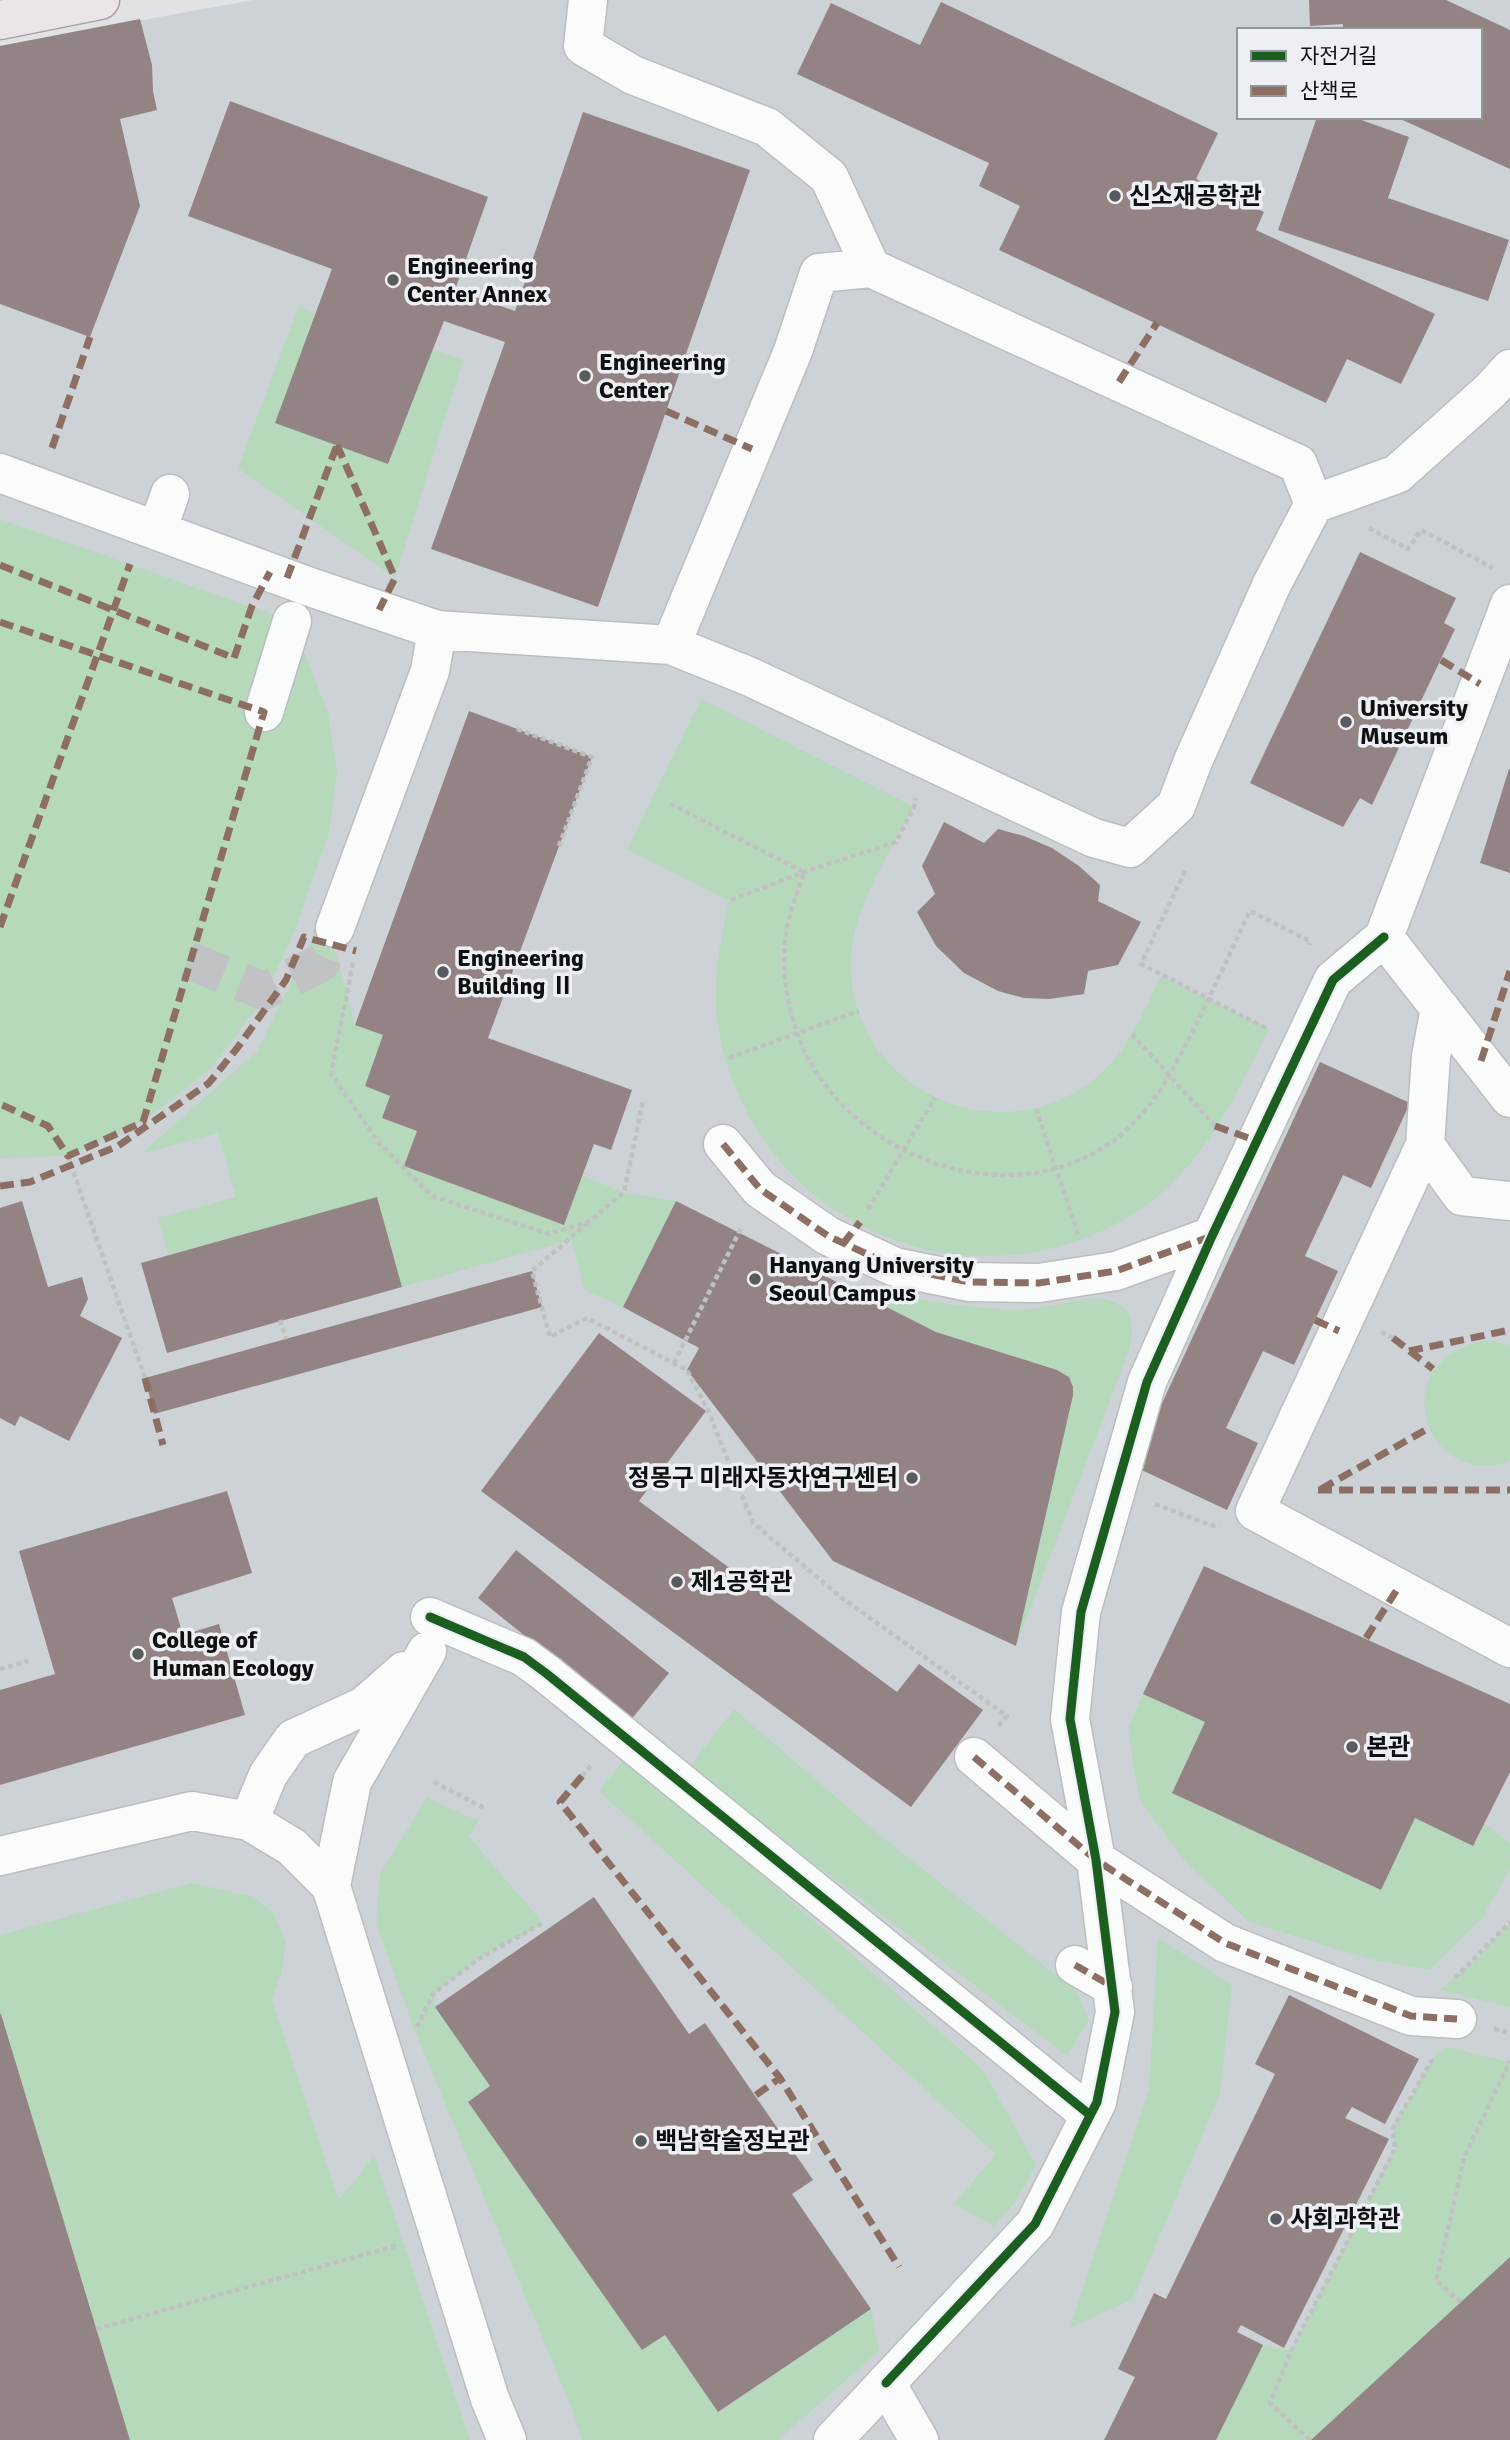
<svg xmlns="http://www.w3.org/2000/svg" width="1510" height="2440" viewBox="0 0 1510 2440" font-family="Signika,'Noto Sans KR',sans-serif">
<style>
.built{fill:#ccd2d6;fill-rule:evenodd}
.green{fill:#b6d9bc}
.building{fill:#938385}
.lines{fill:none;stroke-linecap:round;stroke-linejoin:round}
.minor-tunnel{stroke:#c1c2c4;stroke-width:38;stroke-dasharray:38 19;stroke-linecap:butt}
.minor-casing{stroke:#bcbdbf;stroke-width:41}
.major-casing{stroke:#a79ca0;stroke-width:41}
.path{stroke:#c0c0c0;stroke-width:4.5;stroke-dasharray:5 3.5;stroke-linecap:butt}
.minor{stroke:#fafbfb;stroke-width:38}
.major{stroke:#eae4e6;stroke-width:38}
.quiet{stroke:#8d6e63;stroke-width:7;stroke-dasharray:14 7;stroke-linecap:butt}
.cycleway-casing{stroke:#eceff3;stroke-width:13}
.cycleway{stroke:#1b5e20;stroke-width:9}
.poi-dot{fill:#585a5b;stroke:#eceff3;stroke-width:2.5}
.labels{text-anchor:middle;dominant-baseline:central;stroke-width:7;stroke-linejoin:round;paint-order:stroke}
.poi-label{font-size:24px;font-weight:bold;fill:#0f1011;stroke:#eceff3;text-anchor:start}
</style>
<rect width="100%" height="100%" fill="#e0e2e4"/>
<path class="built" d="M253,0H1510V2440H0V46ZM1239,30H1480V117H1239Z"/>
<path class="green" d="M299,305L316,315L388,464L433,350L463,360L395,578L238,468Z
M0,519L292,621L328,713L337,771L329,833L290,943L259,1005L211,1068L143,1122L68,1156L0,1158Z
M701,699L914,807C892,849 858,899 852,947C836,1076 984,1158 1088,1084C1125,1058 1142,1015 1161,976L1269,1029C1240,1085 1215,1144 1167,1188C1133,1220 1086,1242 1040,1251C889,1279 747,1184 719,1032C711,987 719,944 729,901L627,849Z
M316,931L334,946L355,1025L383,1035L365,1086L390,1096L382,1118L417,1131L404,1166L564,1225L582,1176L624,1192L676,1201L623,1307L585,1290L571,1240L402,1287L377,1198L168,1255L158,1218L236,1197L218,1133L141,1154L257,1051Z
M843,1285C896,1295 949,1307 1003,1309C1019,1310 1035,1309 1051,1306C1072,1303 1093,1294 1114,1302C1136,1310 1134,1334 1128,1353L1016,1646L1073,1387C1071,1377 1066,1374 1057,1370L936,1332Z
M1485,1340L1510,1345V1461C1425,1491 1381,1362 1485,1340Z
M1143,1694L1205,1722L1172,1793L1380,1890L1415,1818L1473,1846L1485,1824L1510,1843V1868L1483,1917L1429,1970L1370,1959L1249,1922L1181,1857L1139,1798L1128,1729Z
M734,1709L875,1831L1076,1991L1089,2020L1067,2056L689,1768Z
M627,1756L983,2070L1036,2165L1015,2202L994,2226L954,2204L996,2154L599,1791Z
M427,1798L479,1821L469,1837L543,1923L478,1959L433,1994L435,2007L490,2086L468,2102L642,2350L665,2335L718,2412L871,2309L879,2351L778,2440H582L572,2409L415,2031L376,1924L380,1873Z
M192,1883L254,1897L274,1914L286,1944L281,1974L272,2000L339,2200L374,2156L470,2440H130L0,2011V1935Z
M1510,1923V2007L1440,1990L1477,1958Z
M1158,1938L1232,1985L1220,2093L1133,2299L1070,2328L1149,2089Z
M1447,2047L1510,2062V2257L1311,2440H1216L1263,2345L1291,2351L1395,2149L1393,2128L1432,2060Z"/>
<path class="building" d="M1309,0H1446L1510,30V169L1396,117H1480V30H1343V24L1310,26Z
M941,2L1218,133L1196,179L1264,212L1256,230L1435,314L1401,384L1347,359L1326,403L999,250L1020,206L979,186L989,163L797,74L831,3L920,45Z
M140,19L152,65L153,91L157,110L120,119L140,206L90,337L0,304V46Z
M230,101L488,197L455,290L515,311L583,112L750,170L598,607L431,549L505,342L444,321L388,464L275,423L332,269L188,216Z
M1317,117H1353L1409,137L1388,198L1509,240L1488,301L1278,230Z
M1360,552L1456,598L1444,623L1455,629L1372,805L1360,798L1343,827L1250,783Z
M469,711L592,757L488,1038L632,1090L611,1150L594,1144L564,1225L404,1166L417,1131L382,1118L390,1096L365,1086L383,1035L355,1025Z
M1509,769H1510V873L1480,863Z
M944,822L984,843L998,829L1024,836L1052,848L1079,866L1100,885L1098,901L1141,922L1118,965L1088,971L1084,994L1049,999L1024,998L998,991L964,973L936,946L917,912L935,894L922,866Z
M1320,1062L1410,1103L1371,1188L1343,1175L1305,1256L1338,1271L1294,1365L1263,1351L1226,1428L1258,1443L1227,1510L1133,1466Z
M377,1197L402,1287L167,1353L141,1263Z
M22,1201L48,1287L82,1277L88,1299L80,1316L122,1338L69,1441L20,1416L15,1426L0,1418V1208Z
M676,1201L936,1332L1057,1370L1069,1377L1073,1387V1395L1016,1646L833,1561L687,1370L699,1348L623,1307Z
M532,1271L542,1307L154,1414L145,1378Z
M599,1333L706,1411L639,1501L897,1692L919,1664L983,1710L911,1807L481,1491Z
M227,1491L252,1573L172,1598L183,1635L219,1624L245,1715L0,1785V1690L55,1674L19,1551Z
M516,1550L669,1673L630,1721L478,1598Z
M1204,1566L1510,1704V1772L1473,1846L1415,1818L1381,1890L1172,1793L1205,1722L1143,1694Z
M594,1897L689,2034L705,2023L813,2180L792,2194L871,2309L718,2412L665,2335L642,2350L468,2102L490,2086L435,2007Z
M1289,1995L1419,2059L1385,2124L1352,2107L1345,2118L1389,2139L1284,2348L1241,2325L1237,2332L1263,2345L1216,2440H1104L1135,2377L1118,2369L1154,2293L1166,2299L1275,2074L1255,2064Z
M0,2014H1L130,2440H0Z
M1510,2257V2440H1311L1461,2302Z"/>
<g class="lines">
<path class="minor-tunnel" d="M188,960L264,991L321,963L335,928"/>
<defs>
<path id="minor" d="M588,0L583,46L633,75L767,127L829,177L871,268
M0,473L310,587L437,630L671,645L748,676L1094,838L1130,848L1176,806L1193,761L1272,584L1314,504L1298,464L871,268L819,273L793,351L671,645
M1314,504L1397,474L1490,391L1510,369
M157,531L170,494
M264,712L292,621
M335,928L430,671L437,630
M1384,937L1510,1098
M1440,1008L1431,1056L1425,1145L1255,1511L1510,1648
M723,1144L760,1189L828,1236L895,1267L969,1282L1039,1283L1116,1271L1212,1236
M1425,1145L1462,1196L1510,1201
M430,1617L524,1657L547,1674L1090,2115
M974,1757L1096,1860L1225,1943L1411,2016L1457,2019
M249,1821L268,1775L293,1739L364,1706L404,1671
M0,1856L192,1811L249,1821L292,1847L331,1886L490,2399L507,2440
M331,1886L352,1782L427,1651
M1075,1965L1113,1987
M886,2383L919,2440
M833,2440L1035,2224L1097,2102L1115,2012L1096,1860L1070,1719L1081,1612L1147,1382L1212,1236L1333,980L1384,937L1510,604"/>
<path id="major" d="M0,20L100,0"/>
</defs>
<use href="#minor" class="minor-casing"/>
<use href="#major" class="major-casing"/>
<path class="path" d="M1369,528L1408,549L1421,530L1493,568
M517,729L592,757L559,846
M670,804L804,872C799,889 792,906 788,923C780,958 785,999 797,1033C840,1155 1010,1221 1117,1138C1156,1108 1178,1060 1200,1017C1217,982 1233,946 1250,911L1310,941L1309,945
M1185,871L1141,964L1266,1028
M731,900L804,872L896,842L914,807L916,798
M353,963L331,1074L379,1143L432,1196L549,1234L590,1221L624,1192L643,1101
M1132,1034L1215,1126
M729,1058L859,1011
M1036,1109L1079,1237
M68,1156L145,1378
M868,1209L935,1098
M588,1223L532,1271L550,1337L587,1318L687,1370L707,1408L753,1523L842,1598L1007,1716L998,1726
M280,1320L286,1339
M1381,1332L1393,1338
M674,1363L742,1226
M1155,1504L1213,1526L1219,1524
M0,1669L28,1661
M582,1776L593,1763
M434,1782L486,1809
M1455,1978L1510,1922
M417,2027L433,1994L478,1959L543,1923
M1494,2029L1510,2033
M1461,2302L1436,2280L1465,2155L1510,2061
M96,2329L399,2245
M1310,2440L1270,2403L1291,2351L1395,2149L1393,2128L1432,2060L1430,2056"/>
<use href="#minor" class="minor"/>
<use href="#major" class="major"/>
<path class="quiet" d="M1119,382L1157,323
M666,411L752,449
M337,445L395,578L379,610
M52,448L90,337
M0,565L234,658L252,606L270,572
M287,578L337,445
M0,622L264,712L143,1122L68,1156L48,1126L0,1104
M1441,660L1480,684
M0,927L130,564
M1481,1061L1510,971
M1215,1126L1257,1141
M723,1144L760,1189L828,1236L895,1267L969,1282L1039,1283L1116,1271L1212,1236
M0,1186L30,1182L118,1146L209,1083L238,1047L286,980L304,937L356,951
M843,1244L860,1222
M1315,1320L1339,1331
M1393,1338L1433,1369
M1409,1351L1510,1330
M145,1378L163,1445
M1321,1489L1429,1428
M1318,1490H1510
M1366,1638L1398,1588
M974,1757L1096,1860L1225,1943L1411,2016L1457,2019
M582,1776L560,1802L780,2078
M1075,1965L1113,1987
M756,2095L780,2078L899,2267"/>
<defs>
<path id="cycleway" d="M430,1617L524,1657L547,1674L1090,2115
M886,2383L1035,2224L1097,2102L1115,2012L1096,1860L1070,1719L1081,1612L1147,1382L1212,1236L1333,980L1384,937"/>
</defs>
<use href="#cycleway" class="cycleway-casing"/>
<use href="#cycleway" class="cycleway"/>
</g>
<g class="poi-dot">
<circle cx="1115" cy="196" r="7"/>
<circle cx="393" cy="280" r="7"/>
<circle cx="585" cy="376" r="7"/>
<circle cx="1346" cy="722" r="7"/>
<circle cx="443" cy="972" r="7"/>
<circle cx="755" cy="1279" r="7"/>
<circle cx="912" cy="1478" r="7"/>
<circle cx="677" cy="1582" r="7"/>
<circle cx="138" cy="1654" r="7"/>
<circle cx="1352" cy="1747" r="7"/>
<circle cx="641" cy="2141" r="7"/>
<circle cx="1276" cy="2219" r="7"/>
</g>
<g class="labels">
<g class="poi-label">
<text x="1129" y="196">신소재공학관</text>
<text x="407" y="266">Engineering<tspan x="407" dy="28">Center Annex</tspan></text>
<text x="599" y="362">Engineering<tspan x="599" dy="28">Center</tspan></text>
<text x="1360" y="708">University<tspan x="1360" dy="28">Museum</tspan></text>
<text x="457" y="958">Engineering<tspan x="457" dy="28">Building Ⅱ</tspan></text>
<text x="769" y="1265">Hanyang University<tspan x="769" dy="28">Seoul Campus</tspan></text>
<text x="898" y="1478" text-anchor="end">정몽구 미래자동차연구센터</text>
<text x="691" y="1582">제1공학관</text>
<text x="152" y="1640">College of<tspan x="152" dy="28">Human Ecology</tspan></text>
<text x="1366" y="1747">본관</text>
<text x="655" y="2141">백남학술정보관</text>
<text x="1290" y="2219">사회과학관</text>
</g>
</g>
<rect x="1237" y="28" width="245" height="91" fill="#eceff3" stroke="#949699" stroke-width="2"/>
<rect x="1251" y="51" width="35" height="10" fill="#1b5e20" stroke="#949699" stroke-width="2"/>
<text x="1300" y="63" font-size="21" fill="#0f1011">자전거길</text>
<rect x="1251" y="86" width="35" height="10" fill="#8d6e63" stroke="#949699" stroke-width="2"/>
<text x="1300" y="98" font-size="21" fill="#0f1011">산책로</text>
</svg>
